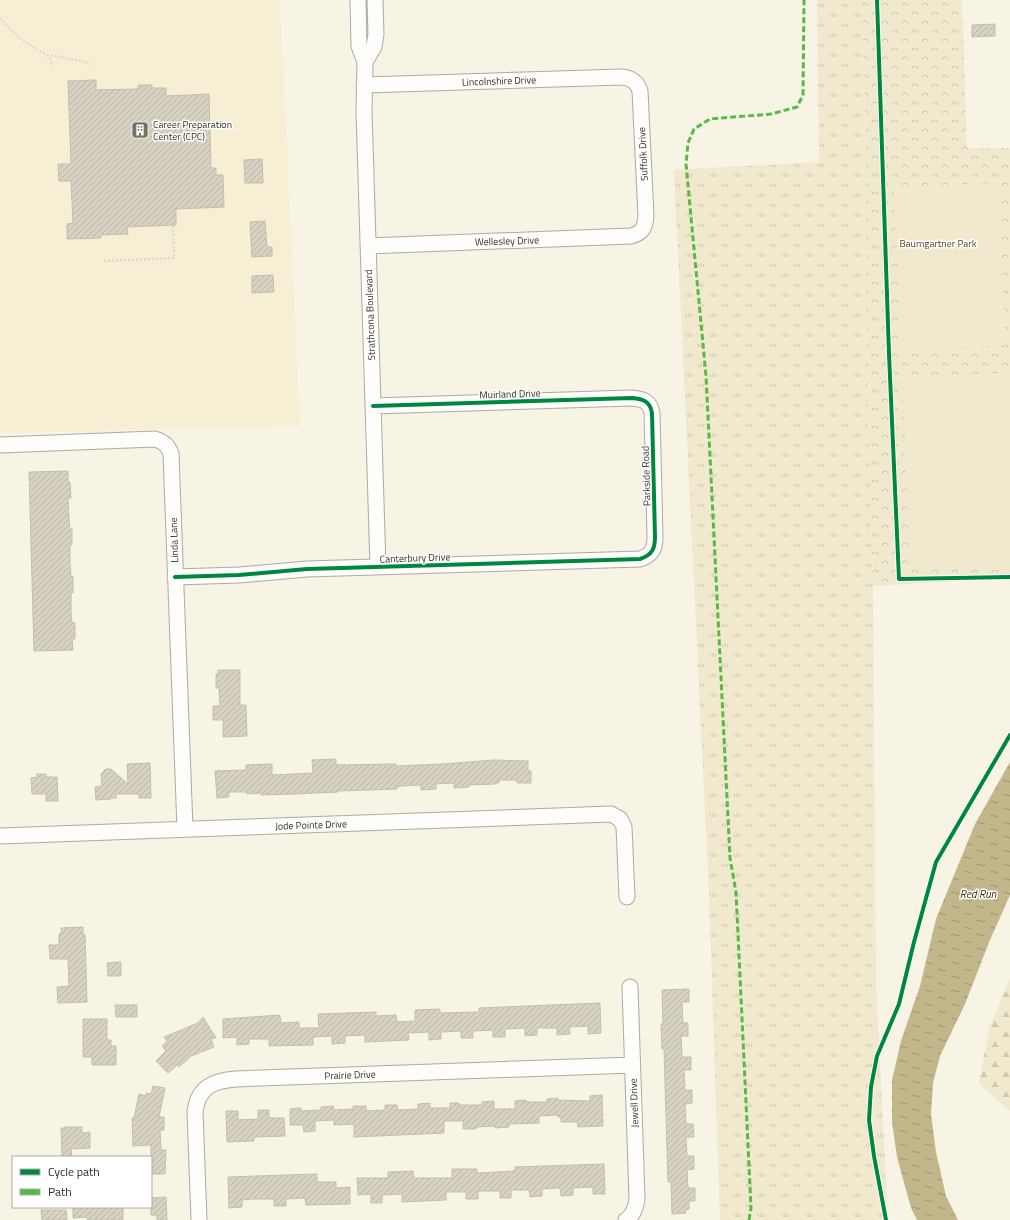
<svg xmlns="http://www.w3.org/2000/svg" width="1010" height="1220" viewBox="0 0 1010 1220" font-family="'Titillium Web',sans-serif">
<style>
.built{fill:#f6efd3}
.grass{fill:url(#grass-tufts)}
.forest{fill:url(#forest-firs)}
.park{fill:url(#park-crowns)}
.pitch{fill:#f0e9cd}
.water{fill:url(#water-ripples)}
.building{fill:url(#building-hatch);stroke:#c2beb2}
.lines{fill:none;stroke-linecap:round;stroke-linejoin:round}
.minor-casing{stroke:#aeaa9f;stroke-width:17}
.path{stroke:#d8d7d3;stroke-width:2;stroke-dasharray:2 2;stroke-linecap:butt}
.minor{stroke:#fefdfb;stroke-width:15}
.quiet{stroke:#58b947;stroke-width:3;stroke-dasharray:6 3;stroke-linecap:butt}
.cycleway-casing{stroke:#fff;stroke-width:6}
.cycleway{stroke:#00873e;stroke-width:4}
.labels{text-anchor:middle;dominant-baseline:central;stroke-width:3;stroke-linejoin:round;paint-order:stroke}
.street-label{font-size:10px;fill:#312d22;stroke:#fff}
.poi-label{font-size:10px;fill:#312d22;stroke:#fff;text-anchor:start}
.park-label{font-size:10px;fill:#514518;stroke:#fff}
.water-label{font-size:11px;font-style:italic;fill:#30290f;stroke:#fff}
</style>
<defs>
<pattern id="grass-tufts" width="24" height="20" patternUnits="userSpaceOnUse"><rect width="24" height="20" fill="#f0e9cd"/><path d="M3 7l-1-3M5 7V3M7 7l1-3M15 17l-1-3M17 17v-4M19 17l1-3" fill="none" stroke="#cec8b0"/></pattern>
<pattern id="forest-firs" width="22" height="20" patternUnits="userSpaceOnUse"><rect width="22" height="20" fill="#f0e9cd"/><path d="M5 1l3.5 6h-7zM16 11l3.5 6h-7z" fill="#cec8b0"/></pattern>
<pattern id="park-crowns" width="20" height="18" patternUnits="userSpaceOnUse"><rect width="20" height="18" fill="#f0e9cd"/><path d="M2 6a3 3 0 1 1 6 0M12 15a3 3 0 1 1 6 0" fill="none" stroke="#cec8b0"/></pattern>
<pattern id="water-ripples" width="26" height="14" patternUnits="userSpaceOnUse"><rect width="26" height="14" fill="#c2b78b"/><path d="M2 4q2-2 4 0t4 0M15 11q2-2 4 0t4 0" fill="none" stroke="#9e9571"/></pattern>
<pattern id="building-hatch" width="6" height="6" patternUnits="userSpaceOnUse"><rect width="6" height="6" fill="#d7d2c1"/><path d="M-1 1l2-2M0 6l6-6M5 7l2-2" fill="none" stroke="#b9b5a6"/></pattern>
</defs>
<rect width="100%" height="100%" fill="#f7f3e5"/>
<path class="built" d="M23,0H280L300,426L0,433V1Z"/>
<path class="grass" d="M817,0H862L866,149V336L873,586L876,986L888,1220H720L709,894L674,170L819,162Z"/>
<path class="forest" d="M1010,978V1111L979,1084L989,1029Z"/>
<path class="park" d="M862,0H962L967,148H1010V578L873,586L866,336V149Z"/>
<path class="pitch" d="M998,183L1006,345L902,350L894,188Z
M1007,373L1010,441V565L910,569L902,377Z"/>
<path class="water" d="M1010,762V895L990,940L965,1004L940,1056L933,1083L931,1114L936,1152L946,1196L958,1220H917L911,1208L897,1157L892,1122V1080L901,1041L920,986L936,919L975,824Z"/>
<path class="building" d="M995,24V36L972,37V25Z
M96,80V90L138,89V85H152V88H166V96L209,94L211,168H216V175H223L224,207L176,209V225L127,227L128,234L101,235V238L67,239V224L73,223L71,181H59L58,164H71L68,81Z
M262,159L263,183H245L244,160Z
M265,221L267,247H272V256L252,257L250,222Z
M273,275L274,292L252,293V276Z
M68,471V482H70L71,498H68L69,518L70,529H72V545H70V565L71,576H73V593H71V613L72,623H75V639H72L73,650L34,651L29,472Z
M218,670H240V705H246L247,736L223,737V720H213V706H220L219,688H216V674H218Z
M336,759V765L396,764V766L443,764L494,760L528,761V771H531V783H517V780H499V783H495V784L469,785V787L454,788V783L436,784V789L421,790V785L401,786L397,787V789L337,791L338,792L295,794L261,795V793L247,794V792H229V797L217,798L215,771L246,770V765L272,764V775L313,773L312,760Z
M150,763L151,798H139V794H116V798H111V799L96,800L95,787L102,786L101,774L106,769H111L128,784L127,764Z
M37,774H46V777H57L58,801H46V794H32L31,778L37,777Z
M83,927V935H85L87,1002L58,1003L57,987L69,986L68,959H50L49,945H59V934H61V928Z
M121,962V976H108L107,963Z
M689,989V1002H682L683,1023H688V1036H681L682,1057H691V1070H684L685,1090H692V1103L685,1104L686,1124H693L694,1137H686L687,1156H694V1169L687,1170L688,1188H695V1201H689V1209L685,1210L686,1213L672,1214L671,1182H668L664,1049H662L661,1024H663L662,990Z
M600,1003L601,1033L588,1034V1026L569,1027L570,1034L557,1035V1028H537V1035L525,1036V1028L505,1029V1037H493V1030L473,1031V1038H461V1031L441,1032V1039L429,1040V1032L408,1033L409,1040L365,1042V1035L345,1036V1043L332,1044V1036L313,1037V1045L269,1046V1039H249V1044L237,1045V1037L223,1038V1019L280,1015L281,1023L299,1022V1028H319L318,1014L376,1012V1016L396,1015L397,1022L415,1021V1010L440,1009V1013L479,1012V1008Z
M115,1005H137V1017H116Z
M203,1017L216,1038L211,1039L214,1047L191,1056L179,1067L177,1065L168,1073L156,1061L166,1051L162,1046L167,1041L164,1037L198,1023Z
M83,1019H107V1040H111V1046H116V1065H92V1057H83Z
M153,1086L165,1088L159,1117H164V1130H160L161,1150H166L165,1174H151V1145L133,1146L132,1118H134L139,1094L146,1096V1093L151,1094Z
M602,1095L603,1126L578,1127L577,1122H561V1117H558L557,1115L539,1116V1123L509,1124V1127L495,1128V1126L476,1127V1129H463V1121H444V1133L354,1137V1124L334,1125V1120L315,1121V1131L304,1132L303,1125H290V1109L301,1108V1111L321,1110V1107L333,1106L334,1110L353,1109V1106H366V1111L385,1110V1105H397L398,1110L418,1109V1104L430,1103V1108H450V1103H459V1105H482V1102L494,1101V1109H515V1101L526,1100V1102H547V1099L558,1098L557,1100L590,1101V1096Z
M258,1110H269V1118H284L285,1136L254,1137V1141L227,1142L226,1111H238V1120L258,1119Z
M65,1127H82V1133L90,1132V1148L71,1149L72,1157H62L61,1128H65Z
M604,1164L605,1194H593V1187L573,1188V1195L561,1196L560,1188L542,1189V1196L530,1197L529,1190H511V1198H500V1191H478V1199H466V1192H446V1200L402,1202V1194L382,1195V1203H371V1194L358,1195L357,1178H388V1172L413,1171L414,1178H452V1169H477V1173L515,1171V1167Z
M317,1174V1182H336V1188L350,1187V1204L306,1205L305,1198L286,1199V1206H274V1199H252L242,1200V1207L229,1208L228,1177Z
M166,1197L167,1220H157V1215H151V1198Z
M73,1207H123V1220H87V1217L73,1218Z
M41,1210H66L67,1220H42Z"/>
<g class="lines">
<defs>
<path id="minor" d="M358,0L359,46L365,62L364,111L378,567
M365,62L374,47L376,34L375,0
M364,85L622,77C632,78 637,82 640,91L646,216C645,227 643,233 631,236L368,246
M0,445L155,439C164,442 168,445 171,454L185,829
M175,577L239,575L307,569L640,559C652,555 655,549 655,537L652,413C650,401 643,399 632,398L373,406
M0,836L611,814L620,819L624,827L627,897
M199,1220L195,1112C198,1087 213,1081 235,1079L632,1065
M626,1220C634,1215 636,1207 637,1199L630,987"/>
</defs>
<use href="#minor" class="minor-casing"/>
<path class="path" d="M0,18C13,33 28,46 46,54C57,58 84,59 91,65
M47,55L51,61L52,67
M104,261L174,258L173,225"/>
<use href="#minor" class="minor"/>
<path class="quiet" d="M749,1220L751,1208L736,892L730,858L706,376L686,164L688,143L694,129L710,119L771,114L797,107L803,95L804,0"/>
<defs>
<path id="cycleway" d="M877,0L889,354L899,579L1010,577
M175,577L239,575L307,569L640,559C652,555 655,549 655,537L652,413C650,401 643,399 632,398L373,406
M886,1220L874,1156L869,1120L871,1087L877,1056L899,1004L914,942L936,862L1010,735"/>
</defs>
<use href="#cycleway" class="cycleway-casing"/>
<use href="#cycleway" class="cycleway"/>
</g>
<defs>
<symbol id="building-square" viewBox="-11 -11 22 22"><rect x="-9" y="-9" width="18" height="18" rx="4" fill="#767266" stroke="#fff"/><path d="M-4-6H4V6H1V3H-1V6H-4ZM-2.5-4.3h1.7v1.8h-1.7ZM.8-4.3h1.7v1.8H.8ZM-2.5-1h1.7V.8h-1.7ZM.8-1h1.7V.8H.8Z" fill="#fff"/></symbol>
</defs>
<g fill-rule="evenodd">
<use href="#building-square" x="130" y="120" width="20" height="20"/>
</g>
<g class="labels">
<g class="street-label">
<text transform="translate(499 81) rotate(-2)">Lincolnshire Drive</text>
<text transform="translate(643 154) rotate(-93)">Suffolk Drive</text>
<text transform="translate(507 241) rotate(-2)">Wellesley Drive</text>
<text transform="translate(370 315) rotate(-92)">Strathcona Boulevard</text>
<text transform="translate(510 394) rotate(-2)">Muirland Drive</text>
<text transform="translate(646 476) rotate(-92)">Parkside Road</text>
<text transform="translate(174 540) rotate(-92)">Linda Lane</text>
<text transform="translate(415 558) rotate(-2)">Canterbury Drive</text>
<text transform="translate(311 825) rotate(-2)">Jode Pointe Drive</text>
<text transform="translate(350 1075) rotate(-2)">Prairie Drive</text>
<text transform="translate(634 1103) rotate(-92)">Jewell Drive</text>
</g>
<g class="poi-label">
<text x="153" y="124">Career Preparation<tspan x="153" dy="12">Center (CPC)</tspan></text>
</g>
<g class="park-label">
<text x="938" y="243">Baumgartner Park</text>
</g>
<g class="water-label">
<text x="978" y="894">Red Run</text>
</g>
</g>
<rect x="12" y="1156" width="140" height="52" fill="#ffffff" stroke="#adaba7"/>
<rect x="20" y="1169" width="20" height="6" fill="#00873e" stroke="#adaba7"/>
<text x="48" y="1176" font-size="12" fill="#312d22">Cycle path</text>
<rect x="20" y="1189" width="20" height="6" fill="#58b947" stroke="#adaba7"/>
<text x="48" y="1196" font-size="12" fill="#312d22">Path</text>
</svg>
